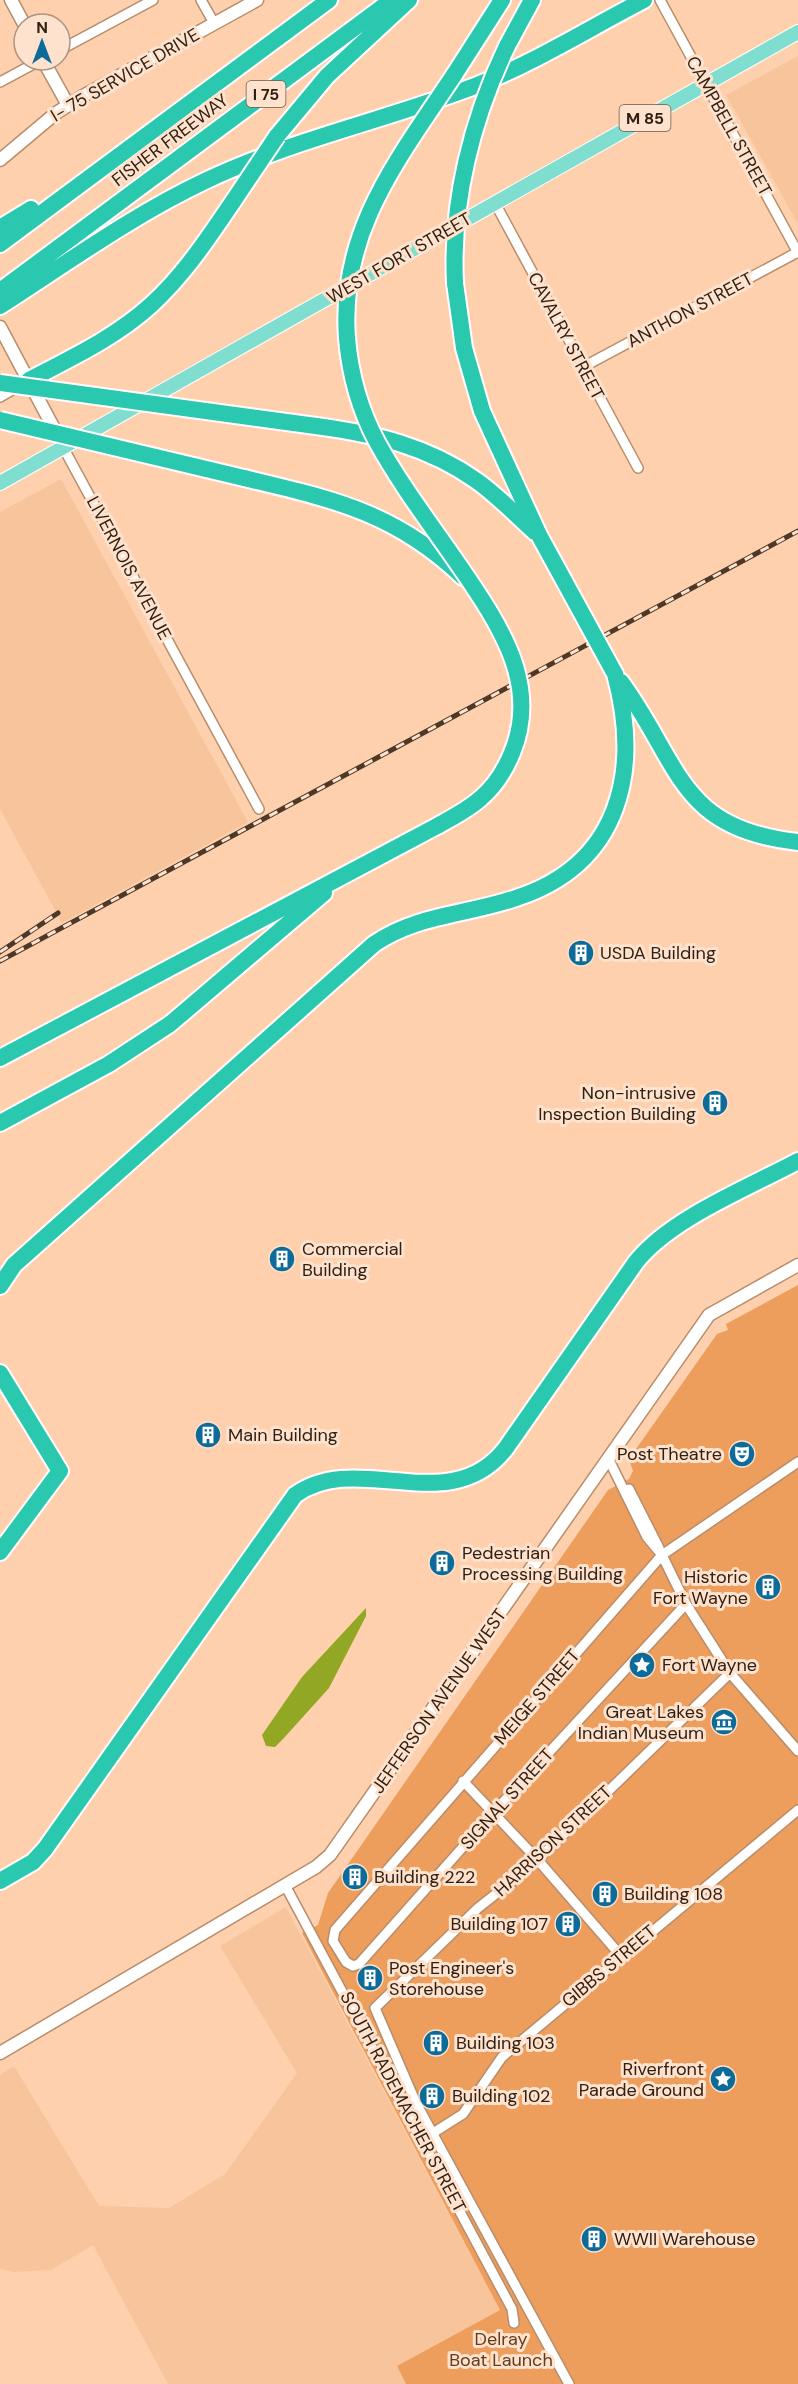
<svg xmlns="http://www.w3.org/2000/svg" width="798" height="2384" viewBox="0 0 798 2384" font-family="'DM Sans',sans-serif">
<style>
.built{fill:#f8c49c}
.green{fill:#ed9d5c}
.water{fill:#92a723}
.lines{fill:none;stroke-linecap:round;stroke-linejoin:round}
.street-casing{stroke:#b88d6b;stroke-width:12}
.secondary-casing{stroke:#b88d6b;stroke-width:15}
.primary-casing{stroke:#fff;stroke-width:16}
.highway-casing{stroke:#fff;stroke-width:20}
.street{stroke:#fff;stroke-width:9}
.secondary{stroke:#fff;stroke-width:12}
.primary{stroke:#7fdecf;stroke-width:14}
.highway{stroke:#2ac8af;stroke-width:16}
.rail-casing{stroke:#4e3928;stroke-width:5}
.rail{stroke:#fee2cd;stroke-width:3;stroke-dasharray:9;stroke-linecap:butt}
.highway-bridge-casing{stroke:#fff;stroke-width:20;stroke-linecap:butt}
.highway-bridge{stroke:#2ac8af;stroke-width:16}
.labels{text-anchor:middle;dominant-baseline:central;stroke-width:6;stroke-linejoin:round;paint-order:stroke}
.shield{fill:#fee2cd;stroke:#6e5a4a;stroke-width:1.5}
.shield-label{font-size:16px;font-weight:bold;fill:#312012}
.street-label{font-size:18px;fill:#312012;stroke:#fee2cd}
.poi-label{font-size:18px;fill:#312012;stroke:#fee2cd;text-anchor:start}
.park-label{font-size:18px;fill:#623c1b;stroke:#fee2cd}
</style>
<rect width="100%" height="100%" fill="#ffd0ad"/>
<path class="built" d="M798,56V224L726,95Z
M61,479L248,822L62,923L0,809V512Z
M286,1907L500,2310L397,2366L406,2384H168L93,2245L51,2270L14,2272L0,2269V2075L14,2066L99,2206L169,2208L225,2174L297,2073L220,1946Z"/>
<path class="green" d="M798,1285V2384H406L397,2366L500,2310L302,1933L318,1925L328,1893L608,1490L629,1479L633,1471L629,1459L717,1334L728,1330L726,1324Z"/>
<path class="water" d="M366,1608V1616L329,1688L283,1739L275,1747L266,1746L262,1735L302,1677Z"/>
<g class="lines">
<defs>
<path id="street" d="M201,0L214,23
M660,0L798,253
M60,50L153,0
M0,82L41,60
M495,203L638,468
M583,367L798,252
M0,397L19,386
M63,447L259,809
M608,1458L647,1537L662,1555L686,1604L730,1673L798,1751
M629,1489L659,1548
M686,1604L494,1812L359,1964L353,1966L346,1962L333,1941L335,1930L662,1555L798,1462
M463,1781L537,1859L621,1956
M285,1885L512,2309L514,2323
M433,2133L463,2114L502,2057L798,1810
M569,2384L416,2103L375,2008L478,1908L529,1868L730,1673"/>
<path id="secondary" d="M11,0L24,24
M43,60L68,105
M0,160L56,113L83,96L257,0
M0,327L59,438
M0,2053L316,1867L330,1855L709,1315L798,1265"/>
<path id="primary" d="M0,483L798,32"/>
<path id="highway" d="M507,46L532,0
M454,75L502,0
M277,136L327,76L409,0
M0,228L31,209
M0,244L329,0
M455,283L464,348L482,411L539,535
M0,291L392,0
M0,306C67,263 133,215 205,181C291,140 386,120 475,86C534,63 588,29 644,0
M29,380C71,358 116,337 151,305C184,275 209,237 234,200
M316,426C375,434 428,446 477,481C498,496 517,516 536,533
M244,478C332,499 395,512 463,577
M621,682C681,764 678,829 798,842
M0,1058L439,825
M0,1123L109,1064L170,1024L324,893
M0,1286L14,1265L374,944C418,914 467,915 516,898C621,864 641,770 615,674
M0,1373L60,1471L0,1552
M0,1881L33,1862L45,1849L295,1495C358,1449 450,1521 506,1448L636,1262C671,1218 748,1188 798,1161"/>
</defs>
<use href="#street" class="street-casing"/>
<use href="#secondary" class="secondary-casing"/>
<use href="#primary" class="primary-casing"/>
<use href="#highway" class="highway-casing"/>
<use href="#street" class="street"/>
<use href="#secondary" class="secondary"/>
<use href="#primary" class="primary"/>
<use href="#highway" class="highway"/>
<defs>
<path id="rail" d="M0,952L58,913
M0,961L798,531"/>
</defs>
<use href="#rail" class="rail-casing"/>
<use href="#rail" class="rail"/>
<defs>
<path id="highway-bridge" d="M234,200L277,136
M455,283C451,202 472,119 507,46
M0,383L316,426
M0,420L244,478
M539,535L615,674
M439,825C453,817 469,809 481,798C495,786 505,770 512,753C537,693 508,638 475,589C443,540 405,493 377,442C360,410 350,374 347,338C339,231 399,158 454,75"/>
</defs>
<use href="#highway-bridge" class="highway-bridge-casing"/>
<use href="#highway-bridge" class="highway-bridge"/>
</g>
<defs>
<symbol id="building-disc" viewBox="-11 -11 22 22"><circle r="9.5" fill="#0d6b9a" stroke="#fee2cd"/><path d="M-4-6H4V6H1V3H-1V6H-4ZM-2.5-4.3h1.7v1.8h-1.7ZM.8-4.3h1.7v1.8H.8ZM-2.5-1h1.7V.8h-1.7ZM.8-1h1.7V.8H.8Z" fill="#fff"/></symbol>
<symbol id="theatre-disc" viewBox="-11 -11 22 22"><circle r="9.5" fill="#0d6b9a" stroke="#fee2cd"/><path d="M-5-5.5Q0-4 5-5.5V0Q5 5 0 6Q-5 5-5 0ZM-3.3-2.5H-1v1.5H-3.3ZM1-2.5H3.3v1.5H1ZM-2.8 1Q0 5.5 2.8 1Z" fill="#fff"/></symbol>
<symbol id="sight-disc" viewBox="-11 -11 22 22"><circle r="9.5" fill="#0d6b9a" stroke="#fee2cd"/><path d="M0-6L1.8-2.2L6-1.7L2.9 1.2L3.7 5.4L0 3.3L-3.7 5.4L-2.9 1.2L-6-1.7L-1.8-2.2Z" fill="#fff"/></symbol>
<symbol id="museum-disc" viewBox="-11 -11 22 22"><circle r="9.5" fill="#0d6b9a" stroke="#fee2cd"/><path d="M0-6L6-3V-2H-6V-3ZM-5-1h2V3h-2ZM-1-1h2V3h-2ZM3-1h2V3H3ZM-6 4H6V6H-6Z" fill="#fff"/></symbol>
</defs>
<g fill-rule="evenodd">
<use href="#building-disc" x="566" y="938" width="30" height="30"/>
<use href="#building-disc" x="700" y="1088" width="30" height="30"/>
<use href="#building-disc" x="267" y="1244" width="30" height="30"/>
<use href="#building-disc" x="193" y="1420" width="30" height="30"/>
<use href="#theatre-disc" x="727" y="1439" width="30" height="30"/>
<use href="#building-disc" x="427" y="1548" width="30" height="30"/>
<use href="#building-disc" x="753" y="1572" width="30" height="30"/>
<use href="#sight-disc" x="627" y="1650" width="30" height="30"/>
<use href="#museum-disc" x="709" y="1707" width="30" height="30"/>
<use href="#building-disc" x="340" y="1862" width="30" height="30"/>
<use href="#building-disc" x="590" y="1879" width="30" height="30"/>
<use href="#building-disc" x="553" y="1909" width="30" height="30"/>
<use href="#building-disc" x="355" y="1963" width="30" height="30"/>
<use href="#building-disc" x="421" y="2028" width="30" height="30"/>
<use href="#sight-disc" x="708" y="2064" width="30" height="30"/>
<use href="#building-disc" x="417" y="2081" width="30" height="30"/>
<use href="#building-disc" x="579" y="2224" width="30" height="30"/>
</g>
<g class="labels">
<g class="shield">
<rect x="246.5" y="81" width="39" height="26" rx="4.5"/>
<rect x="619.5" y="105" width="51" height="26" rx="4.5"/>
</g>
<g class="shield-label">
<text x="266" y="94">I 75</text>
<text x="645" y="118">M 85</text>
</g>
<g class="street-label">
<text transform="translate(125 75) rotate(-30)">I- 75 SERVICE DRIVE</text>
<text transform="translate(729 126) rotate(61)">CAMPBELL STREET</text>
<text transform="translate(170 140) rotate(-37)">FISHER FREEWAY</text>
<text transform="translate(399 258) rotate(-30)">WEST FORT STREET</text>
<text transform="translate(690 310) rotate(-28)">ANTHON STREET</text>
<text transform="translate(566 336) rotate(62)">CAVALRY STREET</text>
<text transform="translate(129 568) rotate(62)">LIVERNOIS AVENUE</text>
<text transform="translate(537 1697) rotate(-49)">MEIGE STREET</text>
<text transform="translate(439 1701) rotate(-55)">JEFFERSON AVENUE WEST</text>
<text transform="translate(507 1799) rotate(-48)">SIGNAL STREET</text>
<text transform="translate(553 1841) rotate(-43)">HARRISON STREET</text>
<text transform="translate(609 1966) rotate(-40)">GIBBS STREET</text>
<text transform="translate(403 2102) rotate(62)">SOUTH RADEMACHER STREET</text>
</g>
<g class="poi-label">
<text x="600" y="953">USDA Building</text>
<text x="696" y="1093" text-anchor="end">Non-intrusive<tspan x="696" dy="21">Inspection Building</tspan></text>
<text x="302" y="1249">Commercial<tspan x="302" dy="21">Building</tspan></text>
<text x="228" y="1435">Main Building</text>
<text x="722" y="1454" text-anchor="end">Post Theatre</text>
<text x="462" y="1553">Pedestrian<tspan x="462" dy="21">Processing Building</tspan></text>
<text x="748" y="1577" text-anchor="end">Historic<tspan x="748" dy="21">Fort Wayne</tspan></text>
<text x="662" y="1665">Fort Wayne</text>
<text x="704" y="1712" text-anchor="end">Great Lakes<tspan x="704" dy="21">Indian Museum</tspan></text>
<text x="374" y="1877">Building 222</text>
<text x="624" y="1894">Building 108</text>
<text x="548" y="1924" text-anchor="end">Building 107</text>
<text x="389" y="1968">Post Engineer's<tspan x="389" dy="21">Storehouse</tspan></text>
<text x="456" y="2043">Building 103</text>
<text x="704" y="2069" text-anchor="end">Riverfront<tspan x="704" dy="21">Parade Ground</tspan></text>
<text x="452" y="2096">Building 102</text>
<text x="614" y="2239">WWII Warehouse</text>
</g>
<g class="park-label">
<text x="501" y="2339">Delray<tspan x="501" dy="21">Boat Launch</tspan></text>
</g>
</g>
<g transform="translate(42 42)"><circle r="28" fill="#fee2cd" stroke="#ac9482" stroke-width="1.5"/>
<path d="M0-4.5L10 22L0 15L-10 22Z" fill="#0d6b9a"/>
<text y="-9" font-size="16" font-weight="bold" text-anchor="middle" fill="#312012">N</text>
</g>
</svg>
